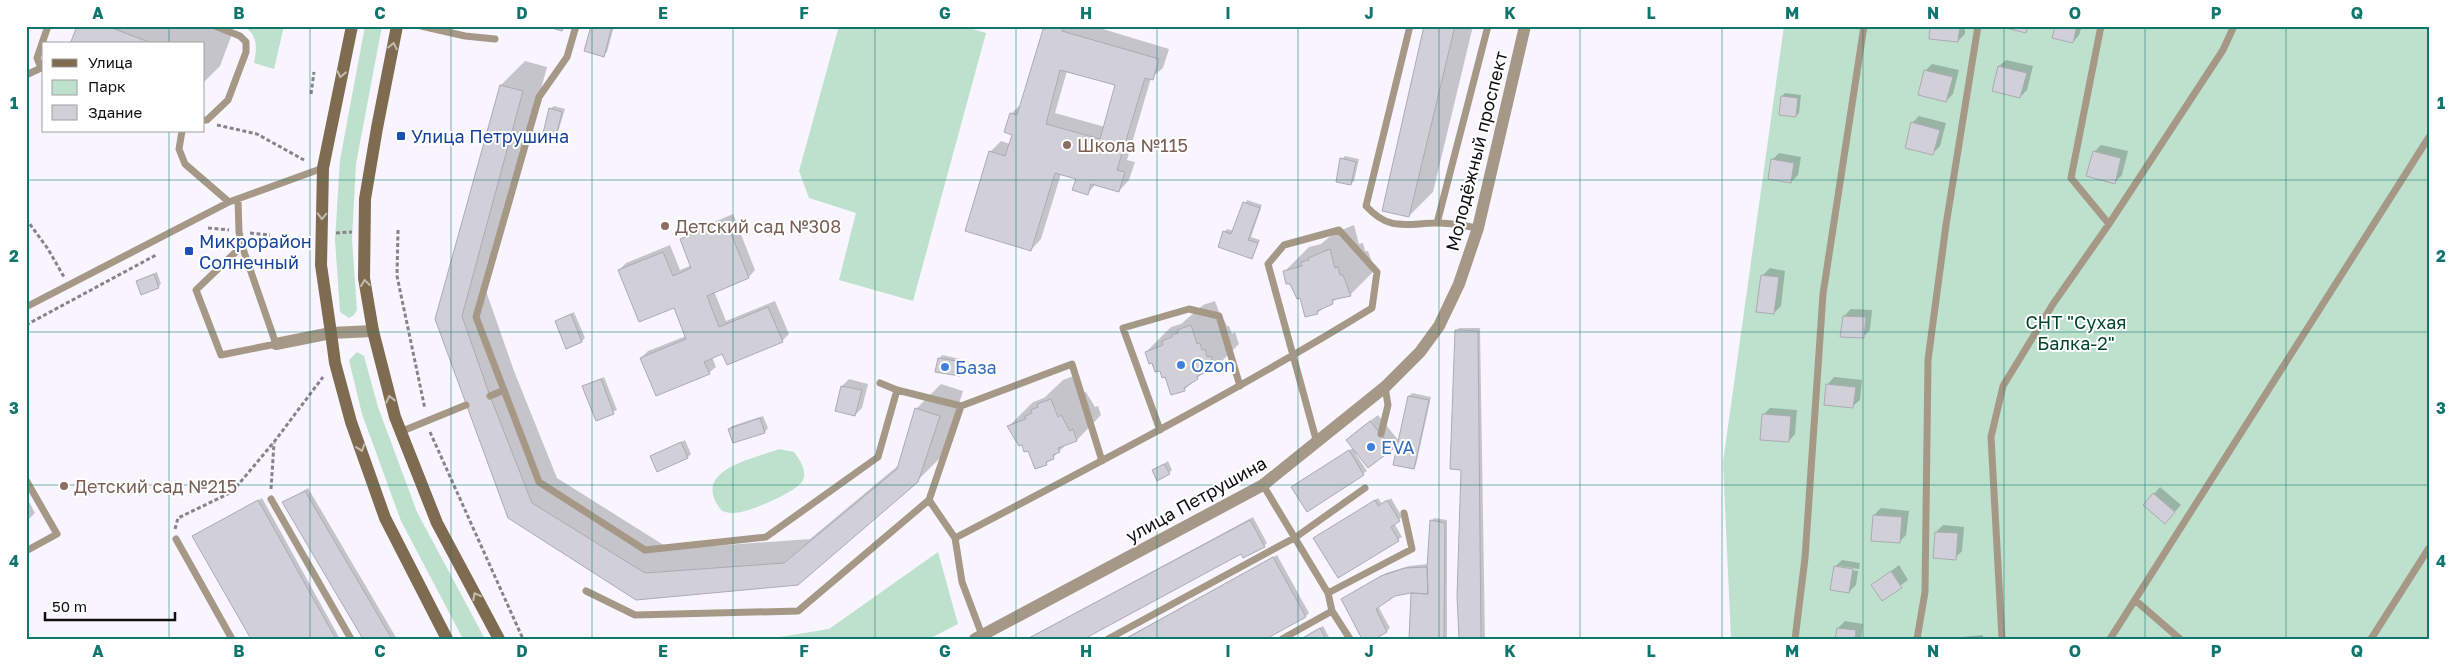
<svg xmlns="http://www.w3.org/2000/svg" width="2455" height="665" viewBox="0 0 2455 665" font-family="'Golos Text',sans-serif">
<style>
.green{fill:#bee1ce}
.shadow{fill:#0003;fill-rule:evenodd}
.building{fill:#d1cfd7;stroke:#acaab2;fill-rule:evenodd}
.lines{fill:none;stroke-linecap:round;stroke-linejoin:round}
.path{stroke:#86848a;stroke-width:3;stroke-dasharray:4 2.5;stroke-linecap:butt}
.lane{stroke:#a69886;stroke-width:7}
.street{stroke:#a69886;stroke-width:12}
.secondary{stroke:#7e6b50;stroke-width:12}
.oneway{stroke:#c5bcb0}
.grid{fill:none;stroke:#0f766e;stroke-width:1;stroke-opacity:0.55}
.transit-dot{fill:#1a4fb4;stroke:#fff;stroke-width:2}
.education-dot{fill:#8d6e63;stroke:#fff;stroke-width:2}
.shop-dot{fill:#3f7fe0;stroke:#fff;stroke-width:2}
.labels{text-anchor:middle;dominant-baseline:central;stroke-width:4;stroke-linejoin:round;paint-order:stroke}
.transit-label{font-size:18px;fill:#164399;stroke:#fff;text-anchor:start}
.education-label{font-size:18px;fill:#785e54;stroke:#fff;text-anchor:start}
.street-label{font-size:18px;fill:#0f0e11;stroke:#fff}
.park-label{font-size:18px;fill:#00462b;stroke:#fff}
.shop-label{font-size:18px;fill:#366cbe;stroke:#fff;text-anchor:start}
.neatline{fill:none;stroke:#0f766e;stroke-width:2}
.grid-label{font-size:16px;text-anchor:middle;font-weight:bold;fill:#0f766e}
</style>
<rect width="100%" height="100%" fill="#f8f5fe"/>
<path class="green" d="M243,26H284L274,69L254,63C257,48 258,34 243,26Z
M365,26H382L356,164L352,239L357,310L354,315L349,318L340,312L335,240L340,160Z
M839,26H963L986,33L913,301L839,280L856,213L809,198L799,171Z
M1784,26H2429V639H1731L1723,462Z
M357,352L364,356L378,407L417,512L485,639H463L401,521L362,414L349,360Z
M779,449L794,452C800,460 807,470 803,480C799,491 753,510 741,512C734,514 728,513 722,511C689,471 750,460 779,449Z
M938,552L958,624L929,639H767L829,629Z"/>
<path class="shadow" d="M78,26H210L232,34L220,66L204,82V44H72Z
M592,26H614L607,52L604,55Z
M1046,26H1093L1169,49L1163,68L1151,78L1127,160L1135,162L1129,180L1119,191L1096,184L1087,194L1077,179L1061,174L1041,239L1031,250L990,152L1001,141L1010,144L1013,134L1011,114L1022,103ZM1067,71L1116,84L1105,127L1055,113Z
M1426,26H1473L1433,192L1409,216Z
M1931,26H1965V34L1958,41Z
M2056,26H2082L2079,35L2073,42Z
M2006,60L2033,66L2027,90L2020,97L1999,66Z
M525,61L547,67L486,291L514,371L557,478L670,549L810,539L900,464L916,409L941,384L963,391L942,456L917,481L798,584L636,598L509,517L436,319L501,85Z
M1932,64L1959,70L1953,94L1946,101L1926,70Z
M1785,93L1801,95L1799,113L1796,116L1782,96Z
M554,106L565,109L558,132L555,135L550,109Z
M1919,116L1946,123L1940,146L1933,153L1912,123Z
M2101,145L2128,151L2122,175L2115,182L2094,152Z
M1779,153L1801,157L1798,175L1791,182L1772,160Z
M1345,156L1359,159L1354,181L1351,184L1342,159Z
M1247,200L1262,205L1251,237L1260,240L1252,258L1224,232L1227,229L1234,231Z
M733,214L755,270L749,277L714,291L726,321L775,301L789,334L782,341L723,353L712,357L716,367L709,373L641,358L648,351L686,336L674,306L619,270L626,263L670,245L680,270L692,265L681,240L688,233Z
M1354,225L1359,244L1363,243L1365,251H1368L1375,270L1351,294L1338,298L1317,313L1301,296L1284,272L1309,247L1321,244L1334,233Z
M1770,268L1785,271L1781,306L1774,313L1763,275Z
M157,272L161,284L158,287L137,281Z
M1215,301L1222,320H1224L1227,326H1229L1232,334L1235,332L1239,344L1215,368L1204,372L1184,390L1166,375L1146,352L1171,327L1181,324L1203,305Z
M1851,309L1872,310L1870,330L1863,337L1844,316Z
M574,312L585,338L582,341L556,321Z
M1459,328H1480L1485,639H1461L1462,469L1456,331Z
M942,355L965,360L963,372L960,375L939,359Z
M1076,375L1083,393L1086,392L1095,407L1098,406L1101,415L1077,440L1068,443L1046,464L1022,444L1009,426L1033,402L1044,398L1063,380Z
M604,377L617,410L597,419L584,386Z
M1834,377L1862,380L1860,400L1853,406L1825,404L1828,384Z
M849,379L868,384L862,408L855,415L836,410L842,386Z
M1412,393L1431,397L1416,465L1413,468L1394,464L1409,396Z
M1770,408L1797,410L1795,434L1789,441L1763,415Z
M1378,415L1399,441L1392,448L1356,454L1367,471L1307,510L1296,484L1353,448L1354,433Z
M763,416L768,428L765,432L734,442L729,429L732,426Z
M685,440L691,454L688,457L651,456Z
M1168,461L1172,470L1169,473L1153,471Z
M2160,487L2181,505L2172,515L2145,504Z
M308,488L397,639H364L284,503Z
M26,496L35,513L26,522Z
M262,498L340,639H252L193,536Z
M1378,498L1382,504L1391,498L1402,517L1394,523L1402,537L1338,577L1314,538Z
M1881,508L1909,511L1906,535L1899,542L1874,515Z
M1253,517L1267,543L1264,546L1242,553L1081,639H1027Z
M1434,518L1447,520V639H1411L1413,592L1394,595L1378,606L1390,628L1387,631L1343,599L1386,573L1409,566L1428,564L1431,521Z
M1943,525L1964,527L1962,551L1955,558L1936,532Z
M1277,555L1309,613L1306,616L1263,639H1124Z
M1842,560L1860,563L1859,569L1839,566V568L1858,571L1856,585L1849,592L1835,567Z
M1899,565L1908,580L1882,599L1873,585Z
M1845,621L1863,624L1861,639H1837L1838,628Z
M1323,626L1330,639H1300Z
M1983,635V639H1960L1962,637Z"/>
<path class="building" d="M77,26H107L154,44H70Z
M545,26H564L562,31Z
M591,26H612L604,57L584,51Z
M1044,26H1064L1062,31L1159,59L1153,80L1145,78L1117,170L1125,172L1119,192L1091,184L1088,195L1072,190L1076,179L1055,173L1031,251L965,231L989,151L1005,156L1012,135L1004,132L1010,113L1017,115ZM1060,70L1115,85L1100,139L1046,124Z
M1424,26H1455L1409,217L1382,211Z
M1930,26H1960L1958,42L1929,39Z
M1998,26H2028L2026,33Z
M2055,26H2077L2073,43L2052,38Z
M1998,66L2027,73L2020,98L1992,91Z
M1924,70L1953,77L1946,102L1918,95Z
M500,85L523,91L462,316L490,396L532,503L645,573L784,563L897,469L915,408L940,416L918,482L798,585L636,600L508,518L435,319Z
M1781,96L1798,98L1796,117L1779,115Z
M549,108L562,112L556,136L543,133Z
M1911,122L1940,130L1933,155L1905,148Z
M2093,151L2121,158L2115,184L2086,176Z
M1340,158L1356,162L1351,185L1336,182Z
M1771,159L1794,163L1791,183L1768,179Z
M1243,202L1260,208L1248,240L1258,243L1252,259L1218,247L1223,231L1231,234Z
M726,221L749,278L707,296L719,327L768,307L783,342L727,365L722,354L704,362L710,374L656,396L640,358L686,339L674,308L639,322L618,270L663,252L673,276L691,268L680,239Z
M1330,249L1335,268L1338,267L1340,275H1343L1351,296L1332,300L1333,304L1317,311L1318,314L1305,317L1300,298L1297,299L1290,284H1286L1283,271L1302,266L1301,262L1309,260L1308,258Z
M154,274L159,288L141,295L136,281Z
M1761,275L1779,277L1774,314L1756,312Z
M571,314L582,342L566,349L555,321Z
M1843,316L1866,317L1864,338L1840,337Z
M1191,325L1197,344L1200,343L1202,350L1205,349L1207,357L1211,356L1215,369L1197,376L1198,379L1184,388L1185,391L1171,395L1165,377L1162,378L1160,371L1155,372L1152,363L1149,364L1145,352L1163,345L1162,341L1172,337V335L1178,333L1177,330Z
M1455,330L1478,331L1481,639H1459L1457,596L1461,470L1450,469Z
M938,358L963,362L960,376L935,372Z
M601,379L614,414L596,421L582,386Z
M1826,384L1856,387L1853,408L1824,405Z
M841,386L862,390L855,416L835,411Z
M1408,396L1429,400L1414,469L1393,465Z
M1051,399L1058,417L1061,415L1070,431L1073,429L1077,441L1058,448L1060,452L1053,455L1054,459L1046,462L1047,465L1035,469L1028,451L1024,452L1022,445L1019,446L1007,426L1026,419L1025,416L1032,413L1031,410L1038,407L1037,404Z
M1762,414L1791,416L1789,442L1760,440Z
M760,418L765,433L733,443L728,429Z
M1370,421L1393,449L1368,468L1346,440Z
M681,442L688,458L657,472L650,456Z
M1349,450L1364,475L1307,512L1291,487Z
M1164,464L1170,474L1157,481L1152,470Z
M305,491L392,639H363L282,502Z
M2153,493L2175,512L2165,524L2143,505Z
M258,500L336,639H251L192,536Z
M1375,500L1378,506L1387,500L1400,521L1391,527L1399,541L1338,578L1313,538Z
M1873,515L1902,517L1900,543L1871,541Z
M1250,520L1265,547L1243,558L1241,554L1084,639H1027Z
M1430,520L1445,523L1444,639H1409L1411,593L1428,594L1427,567Z
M1935,532L1958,533L1956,560L1933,558Z
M1273,557L1306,617L1266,639H1125Z
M1834,566L1853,569L1849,593L1830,590Z
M1427,567L1428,594L1411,593L1395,596L1376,609L1387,632L1375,639H1362L1341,599L1381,576L1405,568Z
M1891,571L1902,588L1882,601L1871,585Z
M1320,628L1326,639H1301Z
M1837,628L1856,630L1855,639H1835Z"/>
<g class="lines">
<path class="path" d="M311,94L314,72
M217,125L257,134L304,160
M26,219L48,249L64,277
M208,228L229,230
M398,230L397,276L425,409
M250,233L270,235
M336,233L352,232
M26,325L156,255
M430,432L523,639
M271,489L274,443
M175,529L178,518L232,492L274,442L323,377"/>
<path class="lane" d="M421,26L465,36L495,39
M576,26L567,57L539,97L476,317L539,482L645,550L766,537L878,457L897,390L880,383
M1410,26L1366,206C1389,231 1404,224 1435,223C1449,222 1464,226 1478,228
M2101,26L2071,178L2109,224
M44,69L41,68L37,58L48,26
M26,75L41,68
M204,120H207L228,100L246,52V42L240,36L215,26
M182,131L179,149L185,164L229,202
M238,200L239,232L242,246L276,344L221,355L196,290L242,246
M1437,223L1488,26
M26,307L229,202L323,168
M897,390L961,406L929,500L955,538L962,582L982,635
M490,396L504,390
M961,406L1072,364L1102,461
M1160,430L1123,328L1189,309L1219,316L1240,386
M400,432L466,405
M1381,434L1388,405L1385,387
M26,480L57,534L26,551
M1263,485L1328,593L1332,611L1350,639
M271,499L351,639
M955,538C1096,464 1237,391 1372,308L1377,272L1339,230L1284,245L1268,264L1317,443
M176,539L232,639
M586,591L635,615L798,611L929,500
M1328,593L1412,549L1404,513
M2135,600L2180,639
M1108,639L1296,537L1365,488
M1282,639L1332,611
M1795,639L1805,558L1823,294L1864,26
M1917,639L1925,592L1928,360L1946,225L1978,26
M2002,639L1991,437L2003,386L2053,304L2109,224L2223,50L2234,26
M2110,639L2429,137
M2371,639L2429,548"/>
<path class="street" d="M276,344L331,333L373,331
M975,639L1263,485L1385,387L1420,352L1439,326L1459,284L1478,228L1525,26"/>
<path class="secondary" d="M352,26L323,168L321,265L331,333L335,363L351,422L385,518L447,639
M397,26L377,128L365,199L364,278L373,331L395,417L437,523L499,639"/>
</g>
<defs><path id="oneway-chevron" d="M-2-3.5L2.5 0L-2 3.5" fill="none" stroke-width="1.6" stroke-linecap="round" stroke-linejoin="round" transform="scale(1.25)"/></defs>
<g class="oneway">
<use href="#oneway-chevron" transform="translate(393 46) rotate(-78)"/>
<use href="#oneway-chevron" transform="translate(341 74) rotate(101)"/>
<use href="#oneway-chevron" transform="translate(322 216) rotate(91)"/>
<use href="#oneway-chevron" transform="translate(365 283) rotate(-97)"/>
<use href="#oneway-chevron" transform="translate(390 399) rotate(-104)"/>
<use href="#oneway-chevron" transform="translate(361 448) rotate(71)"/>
<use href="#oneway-chevron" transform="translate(476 596) rotate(-118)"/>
</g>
<path class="grid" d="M169,26V44M310,26V639M451,26V639M592,26V639M733,26V639M875,26V639M1016,26V639M1157,26V639M1298,26V639M1439,26V639M1580,26V639M1722,26V639M1863,26V639M2004,26V639M2145,26V639M2286,26V639M169,131V639M26,180H2429M26,332H2429M26,485H2429"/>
<g class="transit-dot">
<rect x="396" y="131" width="10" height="10" rx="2.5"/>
<rect x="184" y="246" width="10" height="10" rx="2.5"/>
</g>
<g class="education-dot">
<circle cx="1067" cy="145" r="5"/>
<circle cx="665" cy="226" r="5"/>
<circle cx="64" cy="486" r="5"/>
</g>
<g class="shop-dot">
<circle cx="1181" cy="365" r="5"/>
<circle cx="945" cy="367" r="5"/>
<circle cx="1371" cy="447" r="5"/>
</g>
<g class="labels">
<g class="transit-label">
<text x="411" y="136">Улица Петрушина</text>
<text x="199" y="241">Микрорайон<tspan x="199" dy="21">Солнечный</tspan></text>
</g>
<g class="education-label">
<text x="1077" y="145">Школа №115</text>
<text x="675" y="226">Детский сад №308</text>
<text x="74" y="486">Детский сад №215</text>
</g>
<g class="street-label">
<text transform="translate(1476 151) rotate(-76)">Молодёжный проспект</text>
<text transform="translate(1196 499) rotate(-29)">улица Петрушина</text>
</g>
<g class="park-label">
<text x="2076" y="322">СНТ "Сухая<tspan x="2076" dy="21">Балка-2"</tspan></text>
</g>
<g class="shop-label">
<text x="1191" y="365">Ozon</text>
<text x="955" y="367">База</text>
<text x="1381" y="447">EVA</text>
</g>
</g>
<rect width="2455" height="665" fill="none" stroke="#ffffff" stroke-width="55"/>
<rect x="42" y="42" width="162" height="90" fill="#ffffff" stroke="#9f9fa0"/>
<rect x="52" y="59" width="25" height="8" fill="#7e6b50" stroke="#9f9fa0"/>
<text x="88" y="68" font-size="15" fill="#0f0e11">Улица</text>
<rect x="52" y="80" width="25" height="15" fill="#bee1ce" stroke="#9f9fa0"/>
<text x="88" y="92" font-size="15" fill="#0f0e11">Парк</text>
<rect x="52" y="105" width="25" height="15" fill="#d1cfd7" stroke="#9f9fa0"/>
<text x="88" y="118" font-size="15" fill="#0f0e11">Здание</text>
<path d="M45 612v8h130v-8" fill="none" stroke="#0f0e11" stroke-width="2.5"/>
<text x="52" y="612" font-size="15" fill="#0f0e11" stroke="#ffffff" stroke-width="4" paint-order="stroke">50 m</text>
<rect x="28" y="28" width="2400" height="610" class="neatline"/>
<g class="grid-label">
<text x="98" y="19">A</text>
<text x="239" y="19">B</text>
<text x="380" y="19">C</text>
<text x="522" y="19">D</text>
<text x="663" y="19">E</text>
<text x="804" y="19">F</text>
<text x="945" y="19">G</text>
<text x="1086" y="19">H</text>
<text x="1228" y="19">I</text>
<text x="1369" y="19">J</text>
<text x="1510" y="19">K</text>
<text x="1651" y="19">L</text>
<text x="1792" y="19">M</text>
<text x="1933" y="19">N</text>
<text x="2075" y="19">O</text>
<text x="2216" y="19">P</text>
<text x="2357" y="19">Q</text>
<text x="14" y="109">1</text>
<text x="2441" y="109">1</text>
<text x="14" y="262">2</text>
<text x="2441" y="262">2</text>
<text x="14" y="414">3</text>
<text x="2441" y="414">3</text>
<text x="14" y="567">4</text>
<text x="2441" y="567">4</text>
<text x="98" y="657">A</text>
<text x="239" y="657">B</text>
<text x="380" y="657">C</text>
<text x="522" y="657">D</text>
<text x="663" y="657">E</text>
<text x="804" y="657">F</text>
<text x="945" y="657">G</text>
<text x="1086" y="657">H</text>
<text x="1228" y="657">I</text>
<text x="1369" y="657">J</text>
<text x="1510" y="657">K</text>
<text x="1651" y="657">L</text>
<text x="1792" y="657">M</text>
<text x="1933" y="657">N</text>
<text x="2075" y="657">O</text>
<text x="2216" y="657">P</text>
<text x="2357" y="657">Q</text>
</g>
</svg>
